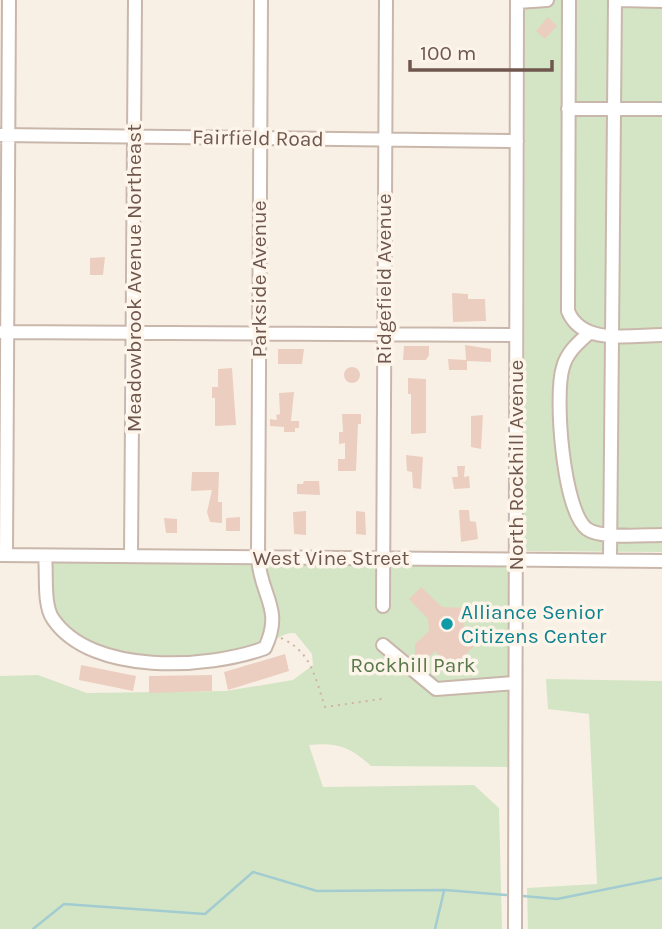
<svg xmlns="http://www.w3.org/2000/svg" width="662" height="929" viewBox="0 0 662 929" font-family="Karla,sans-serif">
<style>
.green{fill:#d4e5c5}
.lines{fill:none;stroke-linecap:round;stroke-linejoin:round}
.stream{stroke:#a3ccd1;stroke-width:2.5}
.building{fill:#ebcec0}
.minor-casing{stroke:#c9b7ac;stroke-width:16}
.path{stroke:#d0b2a3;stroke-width:2;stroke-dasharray:2 5;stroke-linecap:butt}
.minor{stroke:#fff;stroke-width:12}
.culture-dot{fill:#0f9aa8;stroke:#fdf4ea;stroke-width:2.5}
.labels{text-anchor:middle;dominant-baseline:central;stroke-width:7;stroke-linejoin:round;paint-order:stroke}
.street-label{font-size:21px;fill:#6f574d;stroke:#fdf4ea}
.culture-label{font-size:21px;fill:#0d838f;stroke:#fdf4ea;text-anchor:start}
.park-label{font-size:21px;fill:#5a794a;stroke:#fdf4ea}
</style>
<rect width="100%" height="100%" fill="#f9f0e5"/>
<path class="green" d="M525,0H662V552L524,551Z
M52,561L513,565L512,767L371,766C351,747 336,742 309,745L323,787L474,785L499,808L502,929H0V676L38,675L87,693L226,691L293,680L313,665L312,654L295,633C280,632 275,643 262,646C191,664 107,671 54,613Z
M546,679L662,681V929H528L527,888L597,884L589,714L548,709Z"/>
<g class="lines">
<path class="stream" d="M523,896L557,899L662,878
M33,929L64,904L205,914L253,872L317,891L445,890L506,895
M435,929L444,891"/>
</g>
<path class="building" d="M548,17L557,26L545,39L536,31Z
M105,257L103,275H90V258Z
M452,293L468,294V299H485L486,321L453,322Z
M465,345L491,349V362L467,361V370H449L448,359L466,360Z
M404,346H429V355L426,360H403Z
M278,349H304L302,364H278Z
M344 375a8 8 0 1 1 16 0a8 8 0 1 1-16 0Z
M232,368L236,425L215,426V398H212V387H218V369Z
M408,378L426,379V433L411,434V394H408Z
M294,392L291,421H299V428H295V432H284V427L270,426V419L277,420L276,415L280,414L279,393Z
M342,414H361V424H358L356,471H338V459H345V443L339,444V432H343Z
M483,415L481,449L471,447V416Z
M406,455L423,457L421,489L413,488L412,472L407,471Z
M457,466H465L464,477L469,476L470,488L454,489L452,477H458Z
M192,472H219L218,502H222V523L210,522L207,512L212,490L191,491Z
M304,481H319L320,495L297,494V484H303Z
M459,510H469L470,521L476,522L478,539L461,542Z
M306,511V535L294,534L293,512Z
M356,511L365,512L366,535L356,534Z
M240,517V531H226V518Z
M164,518L177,519V533H166Z
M421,587L442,607L465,608L464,630L477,643L452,668L435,651L429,657H415V644L429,631L428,619L409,599Z
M285,654L289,671L228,690L224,672Z
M81,665L136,676L133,691L79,680Z
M212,675V691L149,693V676Z"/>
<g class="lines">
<defs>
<path id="minor" d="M569,0L568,311C582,346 631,335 662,335
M619,0L662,1
M517,2L547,0
M568,109H662
M0,135L517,141
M2,332L516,335
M589,333C578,343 567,352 563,367C554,395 563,511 587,529C601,539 644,535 662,535
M0,555L662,561
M6,555L9,0
M45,556C47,573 43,605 53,619C92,676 208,669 265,648C284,608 260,596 258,557L261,0
M131,556L135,0
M610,560L615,0
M383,606L386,0
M383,645L436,689L515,683
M515,929L517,0"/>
</defs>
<use href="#minor" class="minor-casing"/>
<path class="path" d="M281,638C312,652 315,678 325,707L382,699"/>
<use href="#minor" class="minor"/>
</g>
<circle class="culture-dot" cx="447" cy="624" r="7"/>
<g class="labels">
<g class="street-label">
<text transform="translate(258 138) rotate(1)">Fairfield Road</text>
<text transform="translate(134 278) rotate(-90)">Meadowbrook Avenue Northeast</text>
<text transform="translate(259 279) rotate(-90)">Parkside Avenue</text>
<text transform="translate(384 279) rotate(-90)">Ridgefield Avenue</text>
<text transform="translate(516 465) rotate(-90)">North Rockhill Avenue</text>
<text x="331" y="558">West Vine Street</text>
</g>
<g class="culture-label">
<text x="461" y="612">Alliance Senior<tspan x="461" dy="24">Citizens Center</tspan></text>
</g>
<g class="park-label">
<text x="413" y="665">Rockhill Park</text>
</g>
</g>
<path d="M410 60v10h142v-10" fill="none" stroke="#6f574d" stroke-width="3.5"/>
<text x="420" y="60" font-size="21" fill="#6f574d" stroke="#fdf4ea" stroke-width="5" paint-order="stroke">100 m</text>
</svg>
